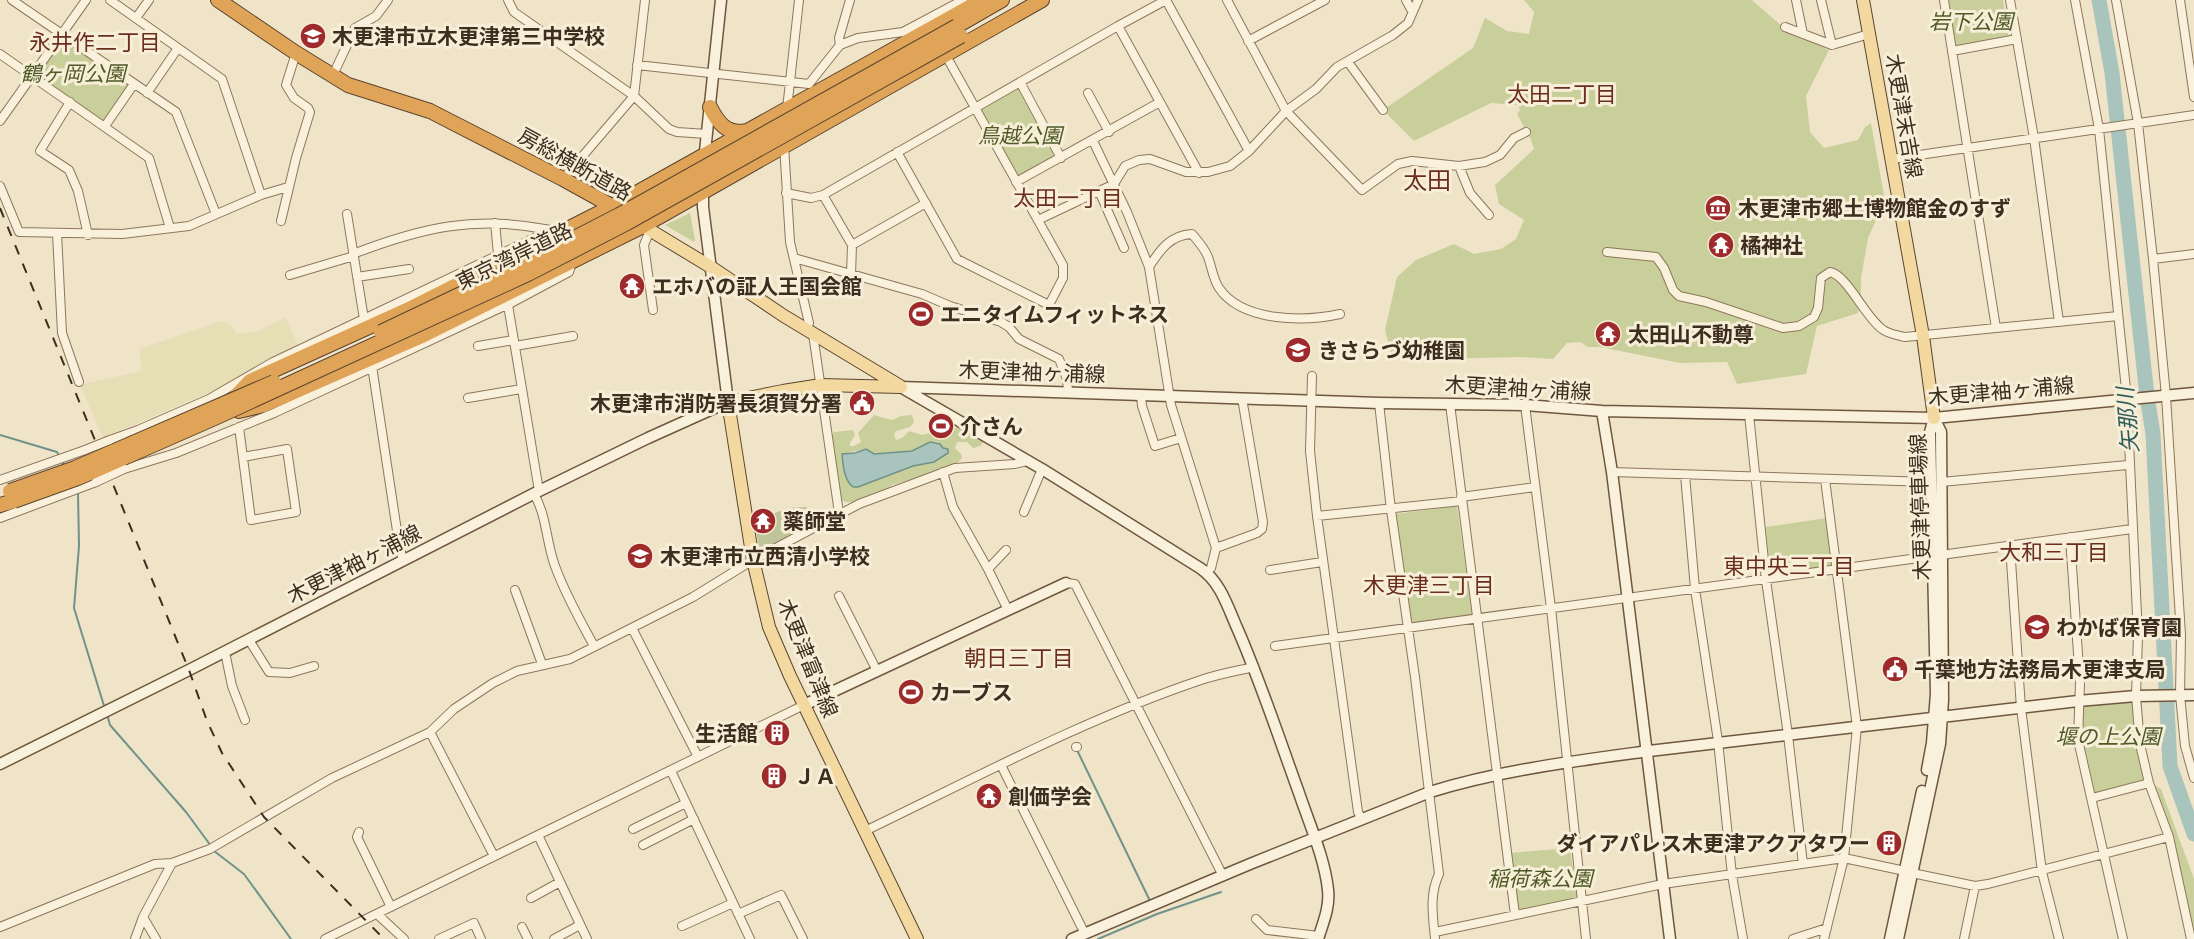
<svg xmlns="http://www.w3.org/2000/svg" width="2194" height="939" viewBox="0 0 2194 939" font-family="'Zilla Slab','Noto Sans JP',serif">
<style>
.farmland{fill:#e6deb5}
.green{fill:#c9cf9b;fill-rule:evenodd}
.cemetery{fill:#bfc49a}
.water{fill:#a9c4bc;stroke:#6f938a;stroke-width:1.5}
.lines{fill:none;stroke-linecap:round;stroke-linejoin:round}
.stream{stroke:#6f938a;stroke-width:2}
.river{stroke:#a9c4bc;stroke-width:15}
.street-casing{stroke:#8d765c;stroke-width:10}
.secondary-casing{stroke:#6f573f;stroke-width:13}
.primary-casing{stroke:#5b4430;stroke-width:14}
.highway-casing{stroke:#5b4430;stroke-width:16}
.street{stroke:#faf1dc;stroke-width:8}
.secondary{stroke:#faf1dc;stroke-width:10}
.primary{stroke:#f3d9a0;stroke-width:12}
.highway{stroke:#e0a458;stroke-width:14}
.rail{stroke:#3d2e20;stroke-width:2;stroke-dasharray:10 10;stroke-linecap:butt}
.street-bridge-casing{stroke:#8d765c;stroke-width:10;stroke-linecap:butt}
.highway-bridge-casing{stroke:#5b4430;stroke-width:16;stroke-linecap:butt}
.street-bridge{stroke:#faf1dc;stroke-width:8}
.highway-bridge{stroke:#e0a458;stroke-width:14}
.labels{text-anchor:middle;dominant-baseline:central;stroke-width:6;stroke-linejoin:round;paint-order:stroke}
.park-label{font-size:21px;font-style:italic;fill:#4d5a26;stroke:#f7eed8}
.poi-label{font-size:21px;font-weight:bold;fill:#3d2e20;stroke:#f7eed8;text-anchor:start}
.street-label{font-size:21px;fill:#3d2e20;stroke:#f7eed8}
.neighbourhood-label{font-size:22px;fill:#6b2e1e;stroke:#f7eed8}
.water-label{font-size:22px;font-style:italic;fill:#2f5d5a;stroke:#f7eed8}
.quarter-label{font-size:24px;fill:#6b2e1e;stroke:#f7eed8}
</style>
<rect width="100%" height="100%" fill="#f0e4c8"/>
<path class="farmland" d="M286,317L298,345L215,390L103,438L80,385L141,371L140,349L221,321L229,324L237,333H244L257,332Z"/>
<path class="green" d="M1524,0H1752L1783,27L1829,50L1806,96L1810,132L1824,148L1858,140L1865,127L1871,123L1885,201L1868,238L1861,278V300L1858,313L1817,326L1806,374L1737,384L1727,362L1680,363L1600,347H1587L1581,342L1567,343L1553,359L1520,357L1435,359L1392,356L1385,330L1397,277L1416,260L1454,244L1474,254L1501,249L1516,239L1524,220L1499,204L1495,185L1534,149L1531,140L1517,114L1520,110L1518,105L1491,103L1414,141L1383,110L1473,48L1485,18L1507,31L1529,34L1534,12Z
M1945,0H2003L2009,38L1953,46Z
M62,34L134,84L105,126L32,76Z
M1019,88L1053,153V156L1021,175L1016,176L979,108Z
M690,213L695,240L694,242L665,225Z
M874,415L892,420L901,416L912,415L914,422L910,427L896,431L894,435L896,440L902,438L909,431L922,435L946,429L950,431L960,425L984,439C983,445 979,447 973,448L967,442H957L955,448L961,454L962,458L953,467L892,485L888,489C873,495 853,508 838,499L830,440L834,432L853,430L855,435L850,443V446H854L861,442L858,433ZM930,442H937L943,448H946L937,460L913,466L866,484H849L844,469L842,454L866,449L874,454L912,451L919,449Z
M1457,506L1472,614L1470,616L1415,624L1411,620L1396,514Z
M1827,518L1835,567L1770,576L1766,527Z
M2132,702L2135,741L2144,779L2095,794L2083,739V705Z
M2151,783L2161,789L2194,879V939Z
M1570,848L1577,898L1517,910L1509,853Z"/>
<path class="cemetery" d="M807,507L814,521L765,550L759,548L756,529L775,522L772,514L788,508Z"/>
<path class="water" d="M930,442L940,444L943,448L948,449V453L934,462L913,466L858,487H853C844,480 843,465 842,454L855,453L866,449L874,454L912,451Z"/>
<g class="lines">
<path class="stream" d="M0,435L57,452L64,465
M78,492L79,546L74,608L105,709
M107,714L110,725L186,812L211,846
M1077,750L1150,901
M214,851L244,874L291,939
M1098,939L1157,914L1221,892"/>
<path class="river" d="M2099,0L2112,73L2147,396L2153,434L2170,766L2194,834"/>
<defs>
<path id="street" d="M12,0L176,112L216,214
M110,0L222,79L261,195
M508,0L514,12L634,96L669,129L677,132L707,134
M1227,0L1286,111L1362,190L1398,164L1412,161L1459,166L1485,162L1500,155L1514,138L1526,132
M1406,0L1412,11
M1796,0L1803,34
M1821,0L1832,45L1869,34
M1944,0L1996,328
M2010,0L2034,138L2059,322
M2075,0L2099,129L2127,399L2138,636L2136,696L2140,744L2149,783L2169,837L2191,939
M2116,0L2138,123L2153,259L2166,396L2181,635L2180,695L2185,746L2194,778
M2180,0L2194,97
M136,18L149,0
M1785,27L1832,45
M1248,41L1325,0
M840,45L839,38L850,0
M1952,51L2017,39
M0,54L149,158L170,228
M1348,62L1383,110
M637,65L809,84L840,45L858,38L903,32L963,0
M333,75L355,28L376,16L388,0
M1020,82L1061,158
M147,93L178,48
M1088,93L1109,132
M70,102L40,151L69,170L78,191L88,235
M787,109L799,0
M0,121L86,0
M105,126L134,84
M1093,141L1127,212L1149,267L1171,405L1216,548L1211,568L1207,572
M784,145L790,242L809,323L806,329
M897,152L957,259L1049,305L1063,278V265L945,54
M1892,159L2194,115
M1459,166L1470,193L1489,215
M1199,173L1118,26L1166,0L1249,151
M563,179L634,96L645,0
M1016,182L1160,102
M0,186L19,232L122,234L189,226L261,195L288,187
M1099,191L1124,248
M786,193L811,198L823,195L1118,26
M823,195L852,245L851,275
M347,214L364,319
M1038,220L1114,184L1125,166L1139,160L1150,159L1186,172H1208L1230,166L1249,151L1286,111L1316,89L1337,67L1393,35L1408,23L1418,0
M281,221L296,158L310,112L308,108L294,98L286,85L296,53
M495,223L498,254
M650,230L644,245L653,310
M57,233L62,333L79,382
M852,245L926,203
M1607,252L1656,257L1664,268L1673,290L1679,296L1706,302L1783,328L1799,326L1814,317L1818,308L1821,278L1830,272C1847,275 1865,317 1882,329C1888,334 1897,335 1905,337L2118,316
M353,254C423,227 476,215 551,230
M794,258L922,294L950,306L1001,322L1009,327L1019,339L1059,359L1067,379L1068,392
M2153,259L2194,254
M1149,267C1160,250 1170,235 1192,234C1199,242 1205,249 1208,257C1212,268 1213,279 1219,288C1242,322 1304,322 1340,314
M290,275L354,256
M357,277L409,269
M508,305L539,491
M813,334L839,513
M478,346L514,340
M515,346L573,336
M372,366L399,544L403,561
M1312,376L1310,451L1317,516L1358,812L1362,820
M1141,395L1142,406L1155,446L1181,438
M468,398L521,389
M1379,403L1391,510L1415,677L1439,874C1429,895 1433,916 1435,939
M1450,404L1515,915
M1525,405L1551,608L1586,939
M1749,414L1766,580L1788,735L1803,864
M239,427L251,520L296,512L287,449L243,457
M110,440L138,430L209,399L273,362L551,230L559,234
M124,469L176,453L274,413L511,303L569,272L572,262
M943,472L953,507L988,569L1008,610
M1612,472L1931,482
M1685,475L1695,589L1718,741L1732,875L1743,939
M0,480L85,450
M1941,482L2128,465
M534,494C547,516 546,542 555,566C565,594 580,620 594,646
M1461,497L1535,487
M1024,512L1042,469
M1317,516L1462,501
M0,518L96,482
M2070,537L2080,683L2078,740L2123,939
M2010,546L2021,708L2042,872L2059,939
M1216,548L1257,533L1262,529L1263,522L1242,398
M1941,555L2132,529
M988,569L1006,550
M1270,570L1322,562
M1066,583L1075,584L1223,876
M515,590L542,664
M839,596L877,671
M632,628L698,757
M249,640L269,672L290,673L314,666
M1275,646L1933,556
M225,652L232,686L245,720
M430,732L494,856
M1076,747H1077
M1001,765L1085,934
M671,771L750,939
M2092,798L2149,783
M633,829L686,803
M865,831C975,778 1085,719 1201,680C1218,674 1236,671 1254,667
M359,832L357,837L391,907
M538,835L587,939
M643,845L694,819
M1912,873L1975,886L1988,884L2169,837
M531,898L560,882
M377,914L404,939
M738,914L781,895L803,939
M143,917L156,939
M1256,919L1267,930L1319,936
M682,926L733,903
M0,927L155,864L172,863L210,849L332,778L430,732L454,709L493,683L517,671L570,659L693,597L753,560L859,504L955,468L1015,464L1027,461
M522,927L528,939
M1435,932L1663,884L1844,858L1905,871
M135,939L143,917L172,863
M325,939L804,705
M439,939L474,923L481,939
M554,939L580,925
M1793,939L1827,928
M1824,939L1844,858L1857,727L1825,479
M1964,939L1975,886"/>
<path id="secondary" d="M704,161L721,0
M901,387L1379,403L1525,405L1602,411L1934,418L2194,393
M904,389L1042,469L1200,568C1221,582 1228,608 1238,630C1261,683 1279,738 1299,793C1309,823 1325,859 1328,890C1330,907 1323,923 1318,939
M1602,411L1612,472L1670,939
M804,705L1066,583
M0,764L189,670L539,491L648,438L728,402L703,207V186
M1927,770L1932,743L1936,694L1930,432L1934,418
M1072,939L1250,864L1430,792C1501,770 1575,761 1649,751C1792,733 1935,719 2078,701L2136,696L2194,695
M1890,939L1922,791
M1898,939L1940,744L1943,700L1941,432L1934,418"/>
<path id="primary" d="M1863,0L1923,336L1934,418
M643,226L711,267L784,316L900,386
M901,387L821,385L783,391L728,402L753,560L769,627L790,676L917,939"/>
<path id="highway" d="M218,0L296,53L348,85L430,111L563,179L619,210
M957,26L1002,0
M710,107C718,123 727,135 746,131
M233,399L250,381L413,307L613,206L982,0
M239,411L264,405L424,335L643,226L1042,0
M0,505L14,501"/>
</defs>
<use href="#street" class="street-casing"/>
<use href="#secondary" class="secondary-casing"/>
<use href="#primary" class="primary-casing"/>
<use href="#highway" class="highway-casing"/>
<use href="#street" class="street"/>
<use href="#secondary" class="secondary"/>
<use href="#primary" class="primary"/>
<use href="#highway" class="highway"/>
<path class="rail" d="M0,208L189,670L207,721L222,753L264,817L384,939"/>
<defs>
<path id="street-bridge" d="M85,450L110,440
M96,482L124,469"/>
<path id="highway-bridge" d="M381,332L522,265L619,215L957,26
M10,491L75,468L274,382
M14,501L78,478L219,416L528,274L627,223L961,36"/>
</defs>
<use href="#street-bridge" class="street-bridge-casing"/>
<use href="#highway-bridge" class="highway-bridge-casing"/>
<use href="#street-bridge" class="street-bridge"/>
<use href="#highway-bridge" class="highway-bridge"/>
</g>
<defs>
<symbol id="school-disc" viewBox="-11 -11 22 22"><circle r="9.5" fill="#9e2a2b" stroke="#f7eed8"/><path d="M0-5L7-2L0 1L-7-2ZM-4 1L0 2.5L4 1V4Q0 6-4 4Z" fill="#fff"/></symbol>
<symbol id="museum-disc" viewBox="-11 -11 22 22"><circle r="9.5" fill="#9e2a2b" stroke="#f7eed8"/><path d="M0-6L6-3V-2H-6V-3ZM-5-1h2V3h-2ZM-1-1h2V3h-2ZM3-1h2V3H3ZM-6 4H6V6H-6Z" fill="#fff"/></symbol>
<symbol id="temple-disc" viewBox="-11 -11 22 22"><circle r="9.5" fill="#9e2a2b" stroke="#f7eed8"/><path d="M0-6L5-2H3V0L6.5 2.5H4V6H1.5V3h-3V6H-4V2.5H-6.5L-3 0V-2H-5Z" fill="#fff"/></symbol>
<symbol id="stadium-disc" viewBox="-11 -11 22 22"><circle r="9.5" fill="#9e2a2b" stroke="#f7eed8"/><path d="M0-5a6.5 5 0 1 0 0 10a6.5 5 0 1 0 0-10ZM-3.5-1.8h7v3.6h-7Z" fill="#fff"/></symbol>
<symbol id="civic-disc" viewBox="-11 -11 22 22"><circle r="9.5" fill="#9e2a2b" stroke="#f7eed8"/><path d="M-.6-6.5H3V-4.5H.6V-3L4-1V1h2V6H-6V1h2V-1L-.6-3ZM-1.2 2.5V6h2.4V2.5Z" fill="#fff"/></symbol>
<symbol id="building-disc" viewBox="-11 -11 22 22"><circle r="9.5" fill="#9e2a2b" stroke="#f7eed8"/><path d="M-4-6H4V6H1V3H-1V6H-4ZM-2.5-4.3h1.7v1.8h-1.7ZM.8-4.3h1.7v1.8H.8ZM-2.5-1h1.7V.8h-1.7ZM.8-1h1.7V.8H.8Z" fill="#fff"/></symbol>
</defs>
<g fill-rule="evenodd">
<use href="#school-disc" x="298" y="21" width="30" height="30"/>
<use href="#museum-disc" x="1703" y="193" width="30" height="30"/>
<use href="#temple-disc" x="1706" y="230" width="30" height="30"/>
<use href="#temple-disc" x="617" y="271" width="30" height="30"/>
<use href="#stadium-disc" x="906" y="299" width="30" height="30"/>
<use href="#temple-disc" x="1593" y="319" width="30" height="30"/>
<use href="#school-disc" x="1283" y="335" width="30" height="30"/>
<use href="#civic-disc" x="847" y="388" width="30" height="30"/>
<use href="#stadium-disc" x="926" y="411" width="30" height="30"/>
<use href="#temple-disc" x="748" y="506" width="30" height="30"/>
<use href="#school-disc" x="625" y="541" width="30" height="30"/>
<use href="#school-disc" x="2022" y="612" width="30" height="30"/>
<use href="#civic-disc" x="1880" y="654" width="30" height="30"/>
<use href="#stadium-disc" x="896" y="677" width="30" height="30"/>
<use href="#building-disc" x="762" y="718" width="30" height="30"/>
<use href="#building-disc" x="759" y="761" width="30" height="30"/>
<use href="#temple-disc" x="974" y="781" width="30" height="30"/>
<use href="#building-disc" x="1874" y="828" width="30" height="30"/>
</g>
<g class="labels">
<g class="park-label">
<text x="1971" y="21">岩下公園</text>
<text x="73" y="73">鶴ヶ岡公園</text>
<text x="1020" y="135">鳥越公園</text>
<text x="2108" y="736">堰の上公園</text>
<text x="1540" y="878">稲荷森公園</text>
</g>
<g class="poi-label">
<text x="332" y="36">木更津市立木更津第三中学校</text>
<text x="1738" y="208">木更津市郷土博物館金のすず</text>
<text x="1740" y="245">橘神社</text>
<text x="652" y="286">エホバの証人王国会館</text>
<text x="940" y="314">エニタイムフィットネス</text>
<text x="1628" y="334">太田山不動尊</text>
<text x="1318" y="350">きさらづ幼稚園</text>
<text x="842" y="403" text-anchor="end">木更津市消防署長須賀分署</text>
<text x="960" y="426">介さん</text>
<text x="783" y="521">薬師堂</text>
<text x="660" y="556">木更津市立西清小学校</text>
<text x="2056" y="627">わかば保育園</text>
<text x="1914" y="669">千葉地方法務局木更津支局</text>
<text x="930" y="692">カーブス</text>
<text x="758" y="733" text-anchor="end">生活館</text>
<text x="794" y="776">ＪＡ</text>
<text x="1008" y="796">創価学会</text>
<text x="1870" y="843" text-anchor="end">ダイアパレス木更津アクアタワー</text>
</g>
<g class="street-label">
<text transform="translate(1904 116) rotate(80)">木更津末吉線</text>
<text transform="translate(575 164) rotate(29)">房総横断道路</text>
<text transform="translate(514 256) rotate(-26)">東京湾岸道路</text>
<text transform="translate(1032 372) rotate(2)">木更津袖ヶ浦線</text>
<text transform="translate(1518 388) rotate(3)">木更津袖ヶ浦線</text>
<text transform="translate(2001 391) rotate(-5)">木更津袖ヶ浦線</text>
<text transform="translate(1920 507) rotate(-92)">木更津停車場線</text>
<text transform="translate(354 564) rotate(-27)">木更津袖ヶ浦線</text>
<text transform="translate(808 658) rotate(68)">木更津富津線</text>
</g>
<g class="neighbourhood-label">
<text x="95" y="42">永井作二丁目</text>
<text x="1562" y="94">太田二丁目</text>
<text x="1068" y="198">太田一丁目</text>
<text x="2054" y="552">大和三丁目</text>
<text x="1789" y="566">東中央三丁目</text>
<text x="1429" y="585">木更津三丁目</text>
<text x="1019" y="658">朝日三丁目</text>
</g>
<g class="water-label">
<text transform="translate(2128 420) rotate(-95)">矢那川</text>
</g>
<g class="quarter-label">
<text x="1427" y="180">太田</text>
</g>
</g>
</svg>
